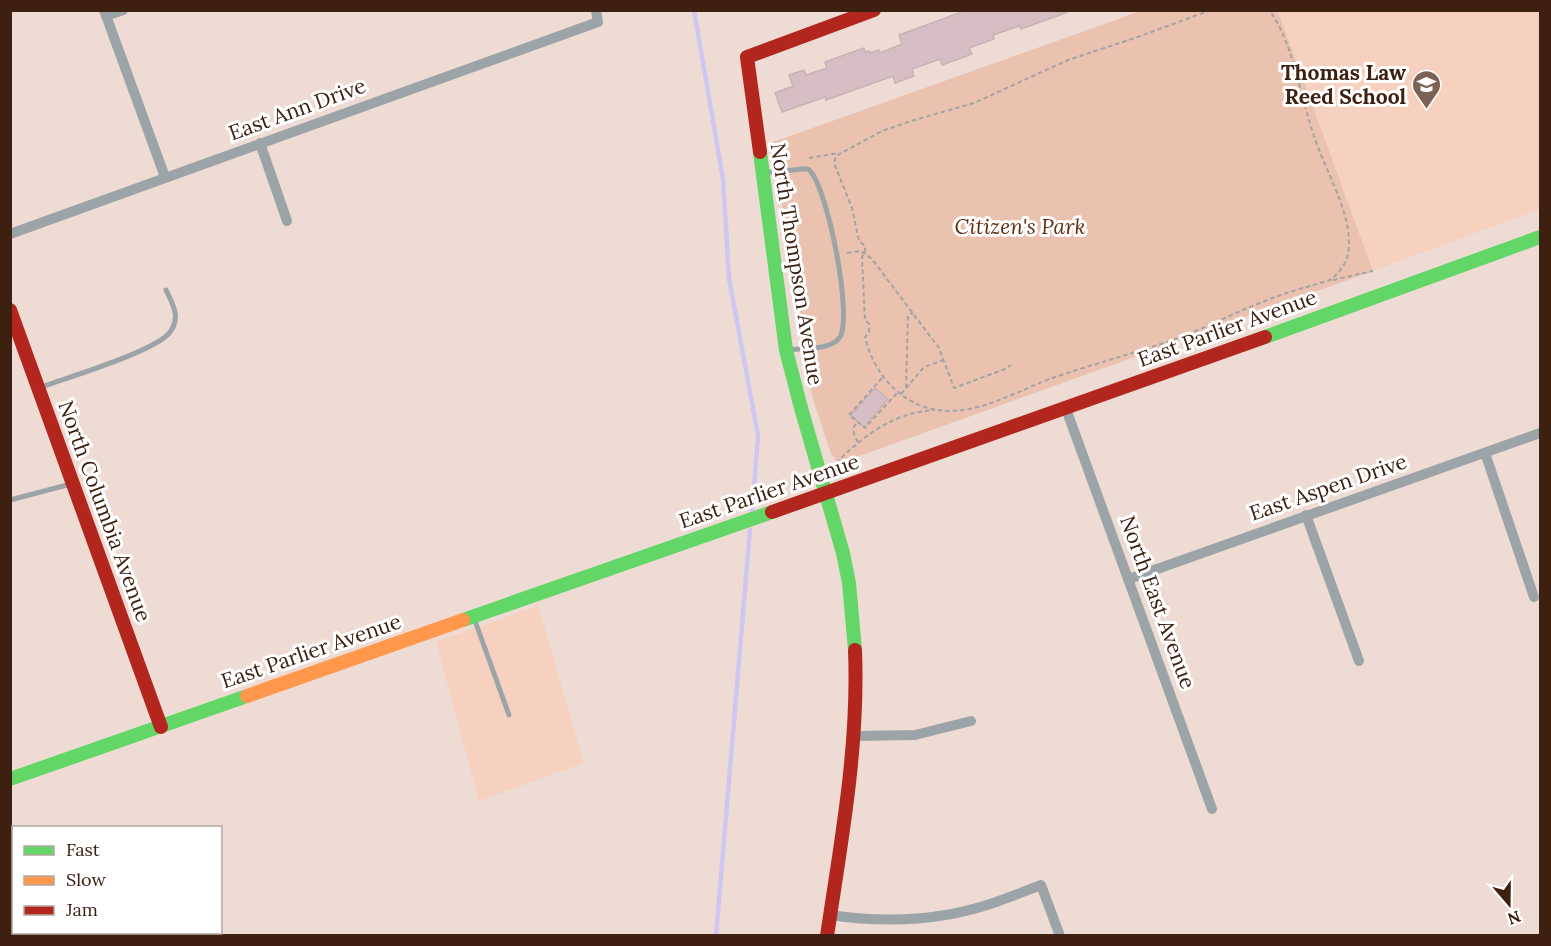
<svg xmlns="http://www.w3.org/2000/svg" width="1551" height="946" viewBox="0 0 1551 946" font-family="Lora,serif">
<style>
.built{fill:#f6d1bf}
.green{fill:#eac2af}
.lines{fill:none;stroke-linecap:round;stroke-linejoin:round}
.stream{stroke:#cfc6f2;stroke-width:4.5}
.building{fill:#d7bec4;stroke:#c9b2b6;stroke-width:1.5}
.path{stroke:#a3a3a3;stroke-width:2;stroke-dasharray:4.5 3;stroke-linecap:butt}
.lane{stroke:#9ca4a7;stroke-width:5}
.street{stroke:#9ca4a7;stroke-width:10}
.fast{stroke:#63d668;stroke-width:14}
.slow{stroke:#ff974d;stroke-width:14}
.jam{stroke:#b3261e;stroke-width:14}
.labels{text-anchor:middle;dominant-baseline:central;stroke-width:6;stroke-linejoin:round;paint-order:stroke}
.poi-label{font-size:21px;font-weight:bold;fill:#3e2010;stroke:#fff;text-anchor:end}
.street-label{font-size:21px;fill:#3e2010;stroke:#fff}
.park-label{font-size:21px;font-style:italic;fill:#632e0f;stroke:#fff}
</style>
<rect width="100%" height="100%" fill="#eedcd4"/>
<path class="built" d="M1278,11H1540V209L1373,271Z
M538,605L584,763L479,801L436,642Z"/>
<path class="green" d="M1141,11H1278L1373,271L843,462H837L831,454L813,399L806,368L773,142Z"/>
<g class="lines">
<path class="stream" d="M694,10L723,179L729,278L758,436L752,511
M716,936L750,530"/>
</g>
<path class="building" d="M967,10L1068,12L1021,29L1019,26L993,35L994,39L969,48L972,54L942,65L940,59L912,69L914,76L895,83L893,76L826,100L825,97L782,112L775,93L793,86L789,75L804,70L806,75L827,68L825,62L864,48L865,52L869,51L870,53L879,50L880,53L902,44L899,35Z
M875,388L888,399L864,427L851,415Z"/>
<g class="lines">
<path class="path" d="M1211,10L1135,38L1068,60L974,103L911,121L882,131L836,156L834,163L852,208L859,241L865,246V252L862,257L865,320L869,324V332L865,337C873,372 900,405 938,410C978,416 1018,390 1055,377C1097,363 1139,352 1181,337C1209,326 1236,312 1265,301C1286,292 1308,287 1330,280C1341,272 1349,260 1349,245C1350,210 1325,170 1314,136C1301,99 1293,41 1269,10
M809,158L838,153
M847,253L861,251L872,259L939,348L954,388L1005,369L1011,365
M1333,280L1373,271
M882,378L849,415L865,428L898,392
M906,388L908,316L913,313
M901,394L924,367L944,360
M858,442C854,436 850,427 858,423
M836,463C864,435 895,412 935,410"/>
<path class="lane" d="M763,173L802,169H808C827,182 853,317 840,337C831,351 801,348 787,350
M39,388C65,378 157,351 170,332C181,318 173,304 166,290
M10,500L71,484
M474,618L509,715"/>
<path class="street" d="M104,10L165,177
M106,16L123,10
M260,143L287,221
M10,234L598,22L596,10
M1066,409L1212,809
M1485,453L1534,597
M1306,515L1359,661
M1129,579L1540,433
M855,736L915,735L971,721
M830,915C884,923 941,921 993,903C1009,898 1025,891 1041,885L1060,936"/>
<path class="fast" d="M760,152L786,350L801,408L843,553L849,583L855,650
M1265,337L1540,237
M463,620L772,512
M10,779L247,696"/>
<path class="slow" d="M247,696L463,620"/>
<path class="jam" d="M760,152L747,57L874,10
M10,310L161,727
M772,512L1265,337
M827,936C841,842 859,746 855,650"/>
</g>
<defs>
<symbol id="school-pin" viewBox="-11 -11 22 30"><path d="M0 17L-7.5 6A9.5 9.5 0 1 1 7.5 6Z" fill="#7c6255" stroke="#fff"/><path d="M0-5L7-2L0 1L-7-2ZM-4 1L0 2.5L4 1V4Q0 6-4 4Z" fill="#fff"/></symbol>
</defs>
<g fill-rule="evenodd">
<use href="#school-pin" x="1410" y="68" width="33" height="45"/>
</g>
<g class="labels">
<g class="poi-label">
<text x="1406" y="72">Thomas Law<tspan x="1406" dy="24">Reed School</tspan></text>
</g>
<g class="street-label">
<text transform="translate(297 109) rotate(-20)">East Ann Drive</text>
<text transform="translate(797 264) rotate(81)">North Thompson Avenue</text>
<text transform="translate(1227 328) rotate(-20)">East Parlier Avenue</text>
<text transform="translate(1328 487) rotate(-19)">East Aspen Drive</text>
<text transform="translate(769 491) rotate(-19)">East Parlier Avenue</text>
<text transform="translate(105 511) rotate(70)">North Columbia Avenue</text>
<text transform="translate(1158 602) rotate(70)">North East Avenue</text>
<text transform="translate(311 651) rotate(-19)">East Parlier Avenue</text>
</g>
<g class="park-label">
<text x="1020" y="226">Citizen's Park</text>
</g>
</g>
<rect width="1551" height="946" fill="none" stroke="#3e2010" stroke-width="24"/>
<rect x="12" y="826" width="210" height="108" fill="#ffffff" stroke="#b2a69f" stroke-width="1.5"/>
<rect x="24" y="846" width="30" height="9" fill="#63d668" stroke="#b2a69f" stroke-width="1.5"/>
<text x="66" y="856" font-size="18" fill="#3e2010">Fast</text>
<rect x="24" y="876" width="30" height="9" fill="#ff974d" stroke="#b2a69f" stroke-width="1.5"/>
<text x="66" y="886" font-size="18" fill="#3e2010">Slow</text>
<rect x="24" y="906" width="30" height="9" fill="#b3261e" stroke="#b2a69f" stroke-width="1.5"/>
<text x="66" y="916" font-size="18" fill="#3e2010">Jam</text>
<g transform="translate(1509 904) rotate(160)" stroke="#ffffff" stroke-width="4.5" paint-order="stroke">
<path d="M0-4.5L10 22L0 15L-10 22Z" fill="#3e2010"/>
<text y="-9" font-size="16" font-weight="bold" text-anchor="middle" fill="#3e2010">N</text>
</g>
</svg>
